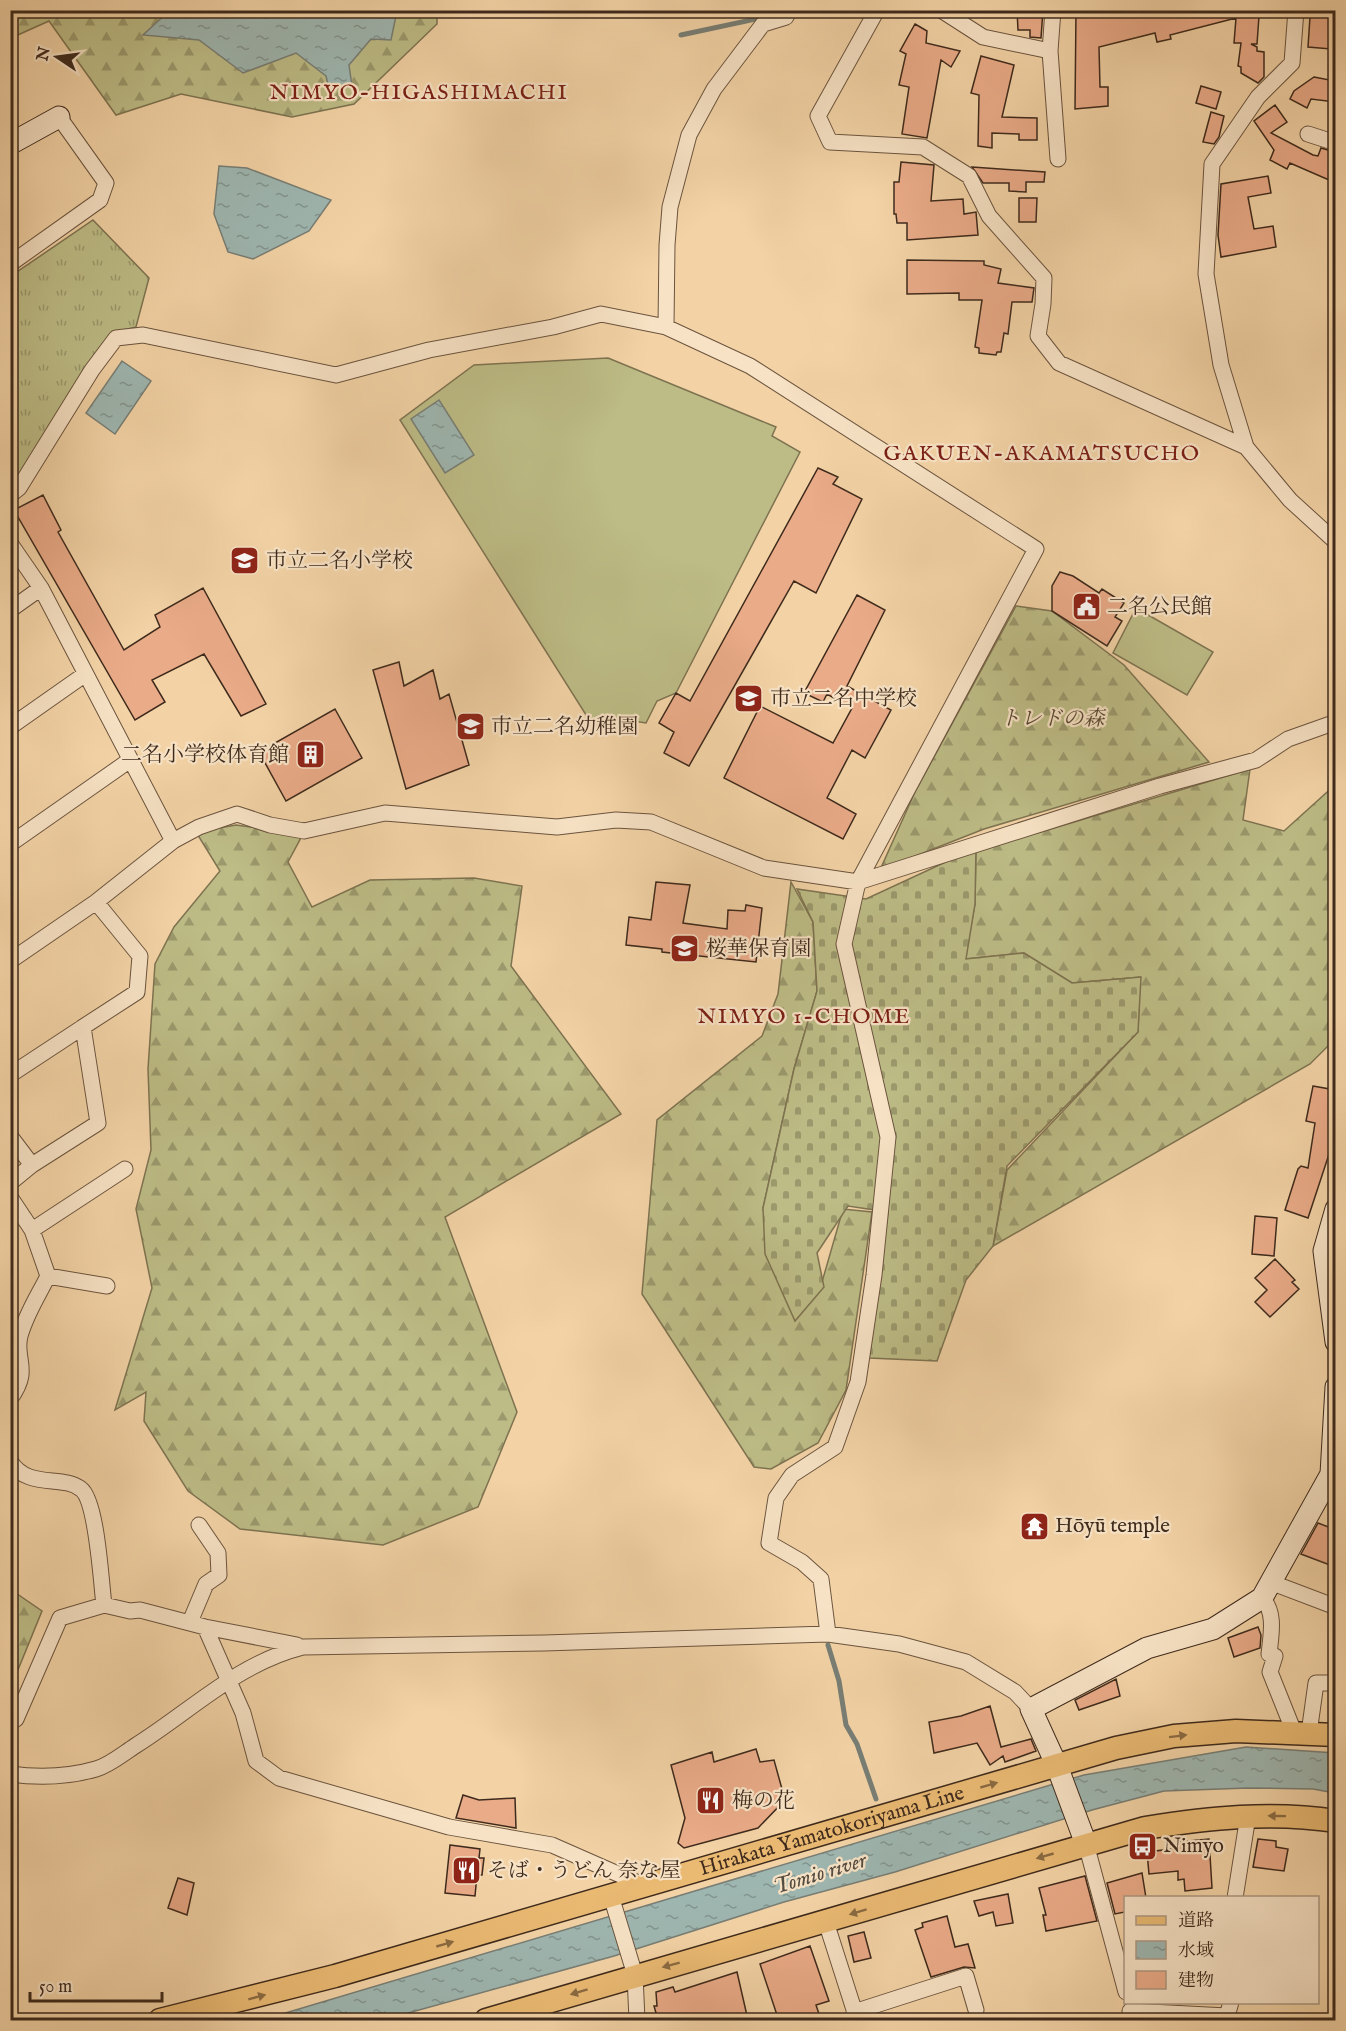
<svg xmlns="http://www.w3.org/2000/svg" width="1346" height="2031" viewBox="0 0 1346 2031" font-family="'IM FELL English','Noto Serif JP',serif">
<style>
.grass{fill:url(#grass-tufts);stroke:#7e7351;stroke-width:1.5}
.forest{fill:url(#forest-firs);stroke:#7e7351;stroke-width:1.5}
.cemetery{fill:url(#cemetery-stones);stroke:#7e7351;stroke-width:1.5}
.pitch{fill:#bdbc86;stroke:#7e7351;stroke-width:1.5}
.water{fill:url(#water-ripples);stroke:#787e75;stroke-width:1.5}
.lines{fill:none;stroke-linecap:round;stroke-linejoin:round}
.stream{stroke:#787e75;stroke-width:5}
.building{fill:#eaab88;stroke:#3e2a1c;stroke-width:1.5}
.street-casing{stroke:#6b543e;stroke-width:17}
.secondary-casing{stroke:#3e2a1c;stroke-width:23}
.primary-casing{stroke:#3e2a1c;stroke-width:25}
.street{stroke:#f7e2c5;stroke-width:15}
.secondary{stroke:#f7e2c5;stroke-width:21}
.primary{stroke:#eaba73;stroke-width:22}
.oneway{fill:#8b6b43}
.labels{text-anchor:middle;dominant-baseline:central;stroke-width:4.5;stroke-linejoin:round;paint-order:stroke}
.poi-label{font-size:21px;fill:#3e2a1c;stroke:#f7e2c5;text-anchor:start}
.park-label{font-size:21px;font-style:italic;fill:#574731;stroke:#f7e2c5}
.street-label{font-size:21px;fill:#3e2a1c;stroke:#f7e2c5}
.neighbourhood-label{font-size:22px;letter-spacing:1.5px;fill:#7a1f14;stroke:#f7e2c5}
.water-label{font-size:22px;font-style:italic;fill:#564d41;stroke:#f7e2c5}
</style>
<defs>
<pattern id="grass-tufts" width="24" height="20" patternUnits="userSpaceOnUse" patternTransform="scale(1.5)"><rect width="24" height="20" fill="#bdbc86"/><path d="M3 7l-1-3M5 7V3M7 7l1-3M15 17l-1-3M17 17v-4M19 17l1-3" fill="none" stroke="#9b996d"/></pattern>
<pattern id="forest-firs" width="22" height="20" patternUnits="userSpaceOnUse" patternTransform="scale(1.5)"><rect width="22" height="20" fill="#bdbc86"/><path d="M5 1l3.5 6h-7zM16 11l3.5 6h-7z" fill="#9b996d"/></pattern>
<pattern id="cemetery-stones" width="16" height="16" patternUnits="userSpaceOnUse" patternTransform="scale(1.5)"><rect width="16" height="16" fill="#bdbc86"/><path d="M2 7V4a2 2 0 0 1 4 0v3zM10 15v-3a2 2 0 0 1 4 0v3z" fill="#9b996d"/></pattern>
<pattern id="water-ripples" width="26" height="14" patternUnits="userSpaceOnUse" patternTransform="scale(1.5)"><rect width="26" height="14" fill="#9eb6b0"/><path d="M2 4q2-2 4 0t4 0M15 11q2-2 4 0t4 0" fill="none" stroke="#82948e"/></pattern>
</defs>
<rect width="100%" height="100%" fill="#f3d3a6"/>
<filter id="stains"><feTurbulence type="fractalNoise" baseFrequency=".00333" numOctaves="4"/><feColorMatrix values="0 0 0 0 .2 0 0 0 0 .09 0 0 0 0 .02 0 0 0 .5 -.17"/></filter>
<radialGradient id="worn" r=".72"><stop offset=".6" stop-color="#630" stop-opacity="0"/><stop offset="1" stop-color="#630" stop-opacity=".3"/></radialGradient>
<path class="grass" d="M93,220L149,278L136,327L112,333L11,488V276Z"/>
<path class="forest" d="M437,10V24L354,104L292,117L181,94L116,115L49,21L11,38L10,11Z
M1016,606L1052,611L1124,665L1209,762L984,829L880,870L915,792Z
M1250,769L1243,820L1284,831L1335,785V1039L1310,1064L993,1246L1007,1170L1138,1032L1140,977L1072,983L1024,953L965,959L975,904L976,848L1041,832Z
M236,825L303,834L288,862L312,907L370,880L474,878L522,886L511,966L621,1114L445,1217L517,1412L478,1507L383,1545L240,1529L188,1491L144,1421L146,1392L115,1410L152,1288L136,1209L151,1150L148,1069L155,964L174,927L220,871L196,832Z
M791,882L813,922L817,991L794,1069L763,1208L820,1289L843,1209L872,1212L846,1390L818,1443L771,1469L754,1467L642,1294L657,1120L762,1036L778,994Z
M10,1589L42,1611L13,1682H10Z"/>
<path class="cemetery" d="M976,848L975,904L966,959L1024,953L1072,983L1141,977L1138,1032L1007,1166L993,1246L966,1280L937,1361L869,1358L888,1212L848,1206L817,1253L824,1287L795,1321L765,1254L763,1208L794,1069L817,991L813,922L797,889L866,899Z"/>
<path class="pitch" d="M608,358L776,427L772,436L800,452L676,693L657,701L646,723L607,717L593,726L400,420L474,365Z
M1136,608L1213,652L1187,695L1113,653Z"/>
<path class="water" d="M169,11V10L397,11L391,40L371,39L349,65L352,86L329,89L326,76L296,53L243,73L199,40L143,35Z
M219,166L247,168L331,200L309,231L253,259L228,252L214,214Z
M122,361L151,381L115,434L86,413Z
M439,400L474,455L445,473L411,419Z
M1246,1747L1335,1753V1793L1313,1789L1248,1788L1164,1791L1092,1810L895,1872L784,1902L614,1956L383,2020H262L1084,1775Z"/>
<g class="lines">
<path class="stream" d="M681,35L765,17
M828,1645L839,1681L846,1725L857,1744L876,1799"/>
</g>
<path class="building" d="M1017,10H1043L1041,38L1030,37V30H1018Z
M1076,10H1256L1255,16H1259L1257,44H1251L1257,47V51L1264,52V77L1258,83L1241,73V67L1238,66L1241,43H1234L1236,18L1170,35L1171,39L1157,42L1155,33L1099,47L1100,87H1108V106L1075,109Z
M1316,10H1334L1331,49L1308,47L1310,17H1317Z
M915,24L927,31L926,43L960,51L951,67L941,60L927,138L902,134L909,87L899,85L906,54L900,51Z
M981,56L1014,65L1002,117L1037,118V140H1019V134L992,133V148L978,146L979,95L971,93Z
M1314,77L1335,81V102L1311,99L1307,108L1290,99L1294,91Z
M1201,86L1221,92L1216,109L1196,103Z
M1275,105L1287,122L1271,133L1313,155L1318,156L1321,148L1335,152V166L1329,180L1290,163L1287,169L1270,160L1274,150L1254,121Z
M1211,112L1224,116L1219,137L1214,144L1203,142Z
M901,162L934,165L931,201L963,199L964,214L976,212L978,235L907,240V223H897L896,214H894V182H899Z
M972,167L1045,172L1044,182H1026V192L1009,191V183H983Z
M1268,176L1271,193L1248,197L1254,229L1273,226L1276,247L1221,257L1218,235L1221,184Z
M1019,198H1037L1036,222H1019Z
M907,260L984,261V265L1001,269L998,283L1034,288L1032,302H1012L1008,334L1004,333L1001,352H997L996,355L979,353V348L975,347L982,300H959V293L907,294Z
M818,468L838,477L833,484L862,499L816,593L794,581L689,766L664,753L674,732L659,723L676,693L690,701Z
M43,495L61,530L58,532L124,650L160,627L155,615L203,588L266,704L241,716L204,654L152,680L165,702L135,720L14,510Z
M1060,572L1073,576L1099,593L1102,589L1124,603L1115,617L1122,621L1107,646L1052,611V586Z
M857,595L885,610L847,686L891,710L865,758L852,750L827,798L856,814L843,839L724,778L760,706L833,743L852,708L827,694L823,702L804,693Z
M399,662L404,686L433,670L440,699L449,694L469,765L406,789L373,670Z
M335,709L362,758L286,801L259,752Z
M656,882L690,885L683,923L727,929L728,910L745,911L746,905L762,908L756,962L662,952V949L626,945L629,917L651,920Z
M1313,1086L1335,1090V1102L1330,1139H1334L1308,1218L1285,1210L1298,1169L1301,1166L1308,1168L1315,1123L1306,1121Z
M1255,1216L1277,1218L1274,1256L1252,1254Z
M1275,1259L1295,1280L1292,1282L1299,1289L1270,1317L1255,1302L1267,1290L1255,1278Z
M1318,1523L1331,1528L1329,1532L1335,1534V1567L1301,1554Z
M1258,1627L1261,1635L1260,1648L1234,1657L1228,1638Z
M1116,1679L1120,1696L1079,1710L1075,1700Z
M990,1706L1001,1747L1031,1739L1036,1751L1005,1762L1003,1756L990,1765L977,1743L934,1753L929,1722L961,1716Z
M756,1749L760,1762L774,1760L785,1800L758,1828L684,1848L678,1843L685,1818L671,1765L712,1752L714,1762Z
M463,1795L479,1800L515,1798L516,1828L456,1818Z
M1209,1839L1212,1888L1185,1891L1184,1879L1178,1880V1871L1149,1874L1147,1852L1179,1848L1178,1842Z
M1258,1839L1276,1841V1847L1288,1849L1284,1871L1253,1867Z
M450,1845L480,1849L479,1858H484L482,1875H477L475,1896L445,1893Z
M1142,1873L1146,1898H1125V1912L1115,1914L1107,1883Z
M1085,1876L1097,1921L1046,1931L1043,1915H1046L1039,1888Z
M178,1878L194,1883L187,1915L168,1908Z
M1008,1894L1013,1923L996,1926L993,1912L979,1916L974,1901Z
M947,1916L955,1947L968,1944L975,1968L964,1967L931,1977L915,1930L923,1927L922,1923Z
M864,1932L871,1958L854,1962L848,1936Z
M810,1946L829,2001L816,2005L821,2020H791L789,2014L778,2018L760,1964Z
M737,1972L748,2020H658L654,2006H657L656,1992L673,1987L675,1992Z"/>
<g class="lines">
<defs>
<path id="street" d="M877,10L818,116L830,142L923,147L969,176L989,216L1044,278L1043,304L1038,336L1059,363L1246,447
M941,10L983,37L1050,51
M1053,10L1050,51L1058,159
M1296,10L1292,63L1258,97L1212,164L1206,274L1221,365L1246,447L1290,500L1336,542
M1308,134L1336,143
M10,264L100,200L106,183L59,117
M666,327L667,245L670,207L689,135L714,89L763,24L786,17L789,10
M10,495L19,488L92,370L116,338L143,335L336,375L429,350L553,327L601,314L666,327L750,366L1036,549L858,882L844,944L888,1137L874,1275L858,1382L835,1447L792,1475L776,1498L769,1543L802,1562L821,1579L828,1634
M10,543L41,588L173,841L96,902L10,961
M10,610L41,588
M10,727L84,675
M173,841L199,827L237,814L270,825L304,831L385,813L557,827L616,820L651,822L764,868L858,882L1160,786L1256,760L1288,739L1336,722
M10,844L130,760
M10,1075L83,1027
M10,1136L32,1165
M10,1183L32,1165L98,1123L83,1027L137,992L140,956L96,902
M10,1197L32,1230L48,1276C38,1296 26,1314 20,1336C14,1360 32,1369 10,1399
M32,1230L125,1169
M48,1276L107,1286
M10,1461C28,1490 62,1474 81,1489C97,1501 101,1582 104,1605
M1270,1582L1336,1607
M1262,1598C1276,1612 1271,1635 1269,1654L1275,1656L1270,1672L1294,1732
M190,1622L206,1584L219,1575L218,1553L199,1525
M205,1627L243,1713L256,1761L279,1778L449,1827L552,1845L643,1885
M10,1723L16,1719L60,1618L104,1605L130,1611L140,1610L205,1627L297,1645
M1309,1733L1316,1683H1336
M10,1774C39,1778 68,1777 96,1769C110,1765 124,1753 135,1746C191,1711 238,1663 303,1647L544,1643L828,1634L899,1644L966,1662L1015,1692L1031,1709
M1086,1844L1126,1992
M611,1896L635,1975L637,2020
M1235,1898L1248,1816
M826,1922L857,2019
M1130,2011L1227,2016
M854,2012L966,1976L976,2010
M1226,2020L1231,2002"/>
<path id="secondary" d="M10,144L59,117
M1336,1209L1324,1251L1336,1342
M1086,1844L1057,1766L1031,1709L1147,1648L1213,1629L1262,1598L1331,1474L1336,1387"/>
<g id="primary">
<path id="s1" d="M160,2020L335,1976L1116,1748L1174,1736L1236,1731L1336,1735"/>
<path d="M486,2020L1145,1828C1209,1818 1271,1811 1336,1821"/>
</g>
</defs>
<use href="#street" class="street-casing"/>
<use href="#secondary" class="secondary-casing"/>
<use href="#primary" class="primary-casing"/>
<use href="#street" class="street"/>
<use href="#secondary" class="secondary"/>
<use href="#primary" class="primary"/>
</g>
<defs><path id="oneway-solid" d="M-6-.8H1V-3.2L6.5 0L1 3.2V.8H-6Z" transform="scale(1.5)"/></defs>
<g class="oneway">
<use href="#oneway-solid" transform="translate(1178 1736) rotate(-7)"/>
<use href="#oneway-solid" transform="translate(989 1785) rotate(-16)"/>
<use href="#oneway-solid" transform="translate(1277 1816) rotate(-179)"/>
<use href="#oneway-solid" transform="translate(1045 1856) rotate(164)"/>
<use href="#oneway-solid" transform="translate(858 1912) rotate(163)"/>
<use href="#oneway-solid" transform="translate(445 1944) rotate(-16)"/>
<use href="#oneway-solid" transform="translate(671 1965) rotate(165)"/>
<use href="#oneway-solid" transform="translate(579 1992) rotate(163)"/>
<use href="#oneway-solid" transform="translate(257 1997) rotate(-15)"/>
</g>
<defs>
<symbol id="school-square" viewBox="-11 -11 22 22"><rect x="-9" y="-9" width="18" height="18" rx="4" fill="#8f2418" stroke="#f7e2c5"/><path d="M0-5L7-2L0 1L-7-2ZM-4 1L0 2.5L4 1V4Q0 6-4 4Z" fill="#fff"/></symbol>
<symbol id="civic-square" viewBox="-11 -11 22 22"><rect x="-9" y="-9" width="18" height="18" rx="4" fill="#8f2418" stroke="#f7e2c5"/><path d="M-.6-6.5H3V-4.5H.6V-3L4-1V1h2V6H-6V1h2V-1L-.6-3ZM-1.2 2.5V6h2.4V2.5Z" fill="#fff"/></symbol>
<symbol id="building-square" viewBox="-11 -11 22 22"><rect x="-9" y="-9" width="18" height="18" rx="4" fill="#8f2418" stroke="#f7e2c5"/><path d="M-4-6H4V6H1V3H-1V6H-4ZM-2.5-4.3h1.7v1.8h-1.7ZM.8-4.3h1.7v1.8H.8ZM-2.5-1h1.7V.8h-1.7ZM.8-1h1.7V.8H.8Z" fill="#fff"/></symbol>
<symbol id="temple-square" viewBox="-11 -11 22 22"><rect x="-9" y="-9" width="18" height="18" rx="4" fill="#8f2418" stroke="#f7e2c5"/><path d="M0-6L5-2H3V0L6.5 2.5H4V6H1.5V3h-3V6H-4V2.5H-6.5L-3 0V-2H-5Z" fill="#fff"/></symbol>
<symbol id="restaurant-square" viewBox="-11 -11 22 22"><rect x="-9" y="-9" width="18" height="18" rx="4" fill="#8f2418" stroke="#f7e2c5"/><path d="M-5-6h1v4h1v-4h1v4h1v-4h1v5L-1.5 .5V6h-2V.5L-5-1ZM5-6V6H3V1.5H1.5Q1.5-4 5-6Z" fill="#fff"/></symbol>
<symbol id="bus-square" viewBox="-11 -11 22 22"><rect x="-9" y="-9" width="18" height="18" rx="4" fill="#8f2418" stroke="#f7e2c5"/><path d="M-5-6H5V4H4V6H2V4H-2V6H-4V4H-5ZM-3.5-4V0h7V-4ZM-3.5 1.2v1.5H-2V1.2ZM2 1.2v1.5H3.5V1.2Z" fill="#fff"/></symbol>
</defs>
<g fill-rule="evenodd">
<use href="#school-square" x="228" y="544" width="33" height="33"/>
<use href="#civic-square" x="1070" y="590" width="33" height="33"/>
<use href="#school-square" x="732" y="682" width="33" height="33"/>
<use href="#school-square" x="454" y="710" width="33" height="33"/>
<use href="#building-square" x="294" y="738" width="33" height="33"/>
<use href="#school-square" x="668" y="932" width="33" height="33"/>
<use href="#temple-square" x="1018" y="1510" width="33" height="33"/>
<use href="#restaurant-square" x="694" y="1784" width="33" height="33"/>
<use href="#bus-square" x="1126" y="1830" width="33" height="33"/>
<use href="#restaurant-square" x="450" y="1854" width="33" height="33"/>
</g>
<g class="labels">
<g class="poi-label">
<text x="266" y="561">市立二名小学校</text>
<text x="1107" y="607">二名公民館</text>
<text x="770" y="699">市立二名中学校</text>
<text x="491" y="727">市立二名幼稚園</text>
<text x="289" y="755" text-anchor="end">二名小学校体育館</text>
<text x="706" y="949">桜華保育園</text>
<text x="1055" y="1526">Hōyū temple</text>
<text x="732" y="1801">梅の花</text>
<text x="1163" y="1846">Nimyo</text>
<text x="487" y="1871">そば・うどん 奈な屋</text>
</g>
<g class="park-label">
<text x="1052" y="719">トレドの森</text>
</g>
<g class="street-label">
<text stroke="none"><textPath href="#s1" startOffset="698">Hirakata Yamatokoriyama Line</textPath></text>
</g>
<g class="neighbourhood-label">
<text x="419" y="93">NIMYO-HIGASHIMACHI</text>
<text x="1042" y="454">GAKUEN-AKAMATSUCHO</text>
<text x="804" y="1017">NIMYO 1-CHOME</text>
</g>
<g class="water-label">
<text transform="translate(820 1874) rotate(-17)">Tomio river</text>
</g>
</g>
<rect width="1346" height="2031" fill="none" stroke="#f3d3a6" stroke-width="36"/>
<rect x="12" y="12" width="1322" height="2007" fill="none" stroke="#3e2a1c" stroke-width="3"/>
<rect x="18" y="18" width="1310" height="1995" fill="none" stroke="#3e2a1c" stroke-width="1.5"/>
<rect x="1124" y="1896" width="195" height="108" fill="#f7e2c5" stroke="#ad9881" stroke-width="1.5"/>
<rect x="1136" y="1916" width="30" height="9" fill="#eaba73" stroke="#ad9881" stroke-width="1.5"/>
<text x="1178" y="1926" font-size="18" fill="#3e2a1c">道路</text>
<rect x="1136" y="1941" width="30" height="18" fill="url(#water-ripples)" stroke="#ad9881" stroke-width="1.5"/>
<text x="1178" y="1956" font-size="18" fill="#3e2a1c">水域</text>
<rect x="1136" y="1971" width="30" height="18" fill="#eaab88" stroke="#ad9881" stroke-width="1.5"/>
<text x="1178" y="1986" font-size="18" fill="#3e2a1c">建物</text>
<g transform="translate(57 57) rotate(283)" stroke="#f7e2c5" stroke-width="4.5" paint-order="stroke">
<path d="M0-4.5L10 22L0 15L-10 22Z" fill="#3e2a1c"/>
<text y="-9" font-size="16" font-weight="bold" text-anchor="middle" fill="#3e2a1c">N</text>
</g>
<path d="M30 1992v9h132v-9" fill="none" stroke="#3e2a1c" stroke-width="3"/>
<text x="39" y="1992" font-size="18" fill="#3e2a1c" stroke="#f7e2c5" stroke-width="4.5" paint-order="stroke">50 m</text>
<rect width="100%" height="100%" filter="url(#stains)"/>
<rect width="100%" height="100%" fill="url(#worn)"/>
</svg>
